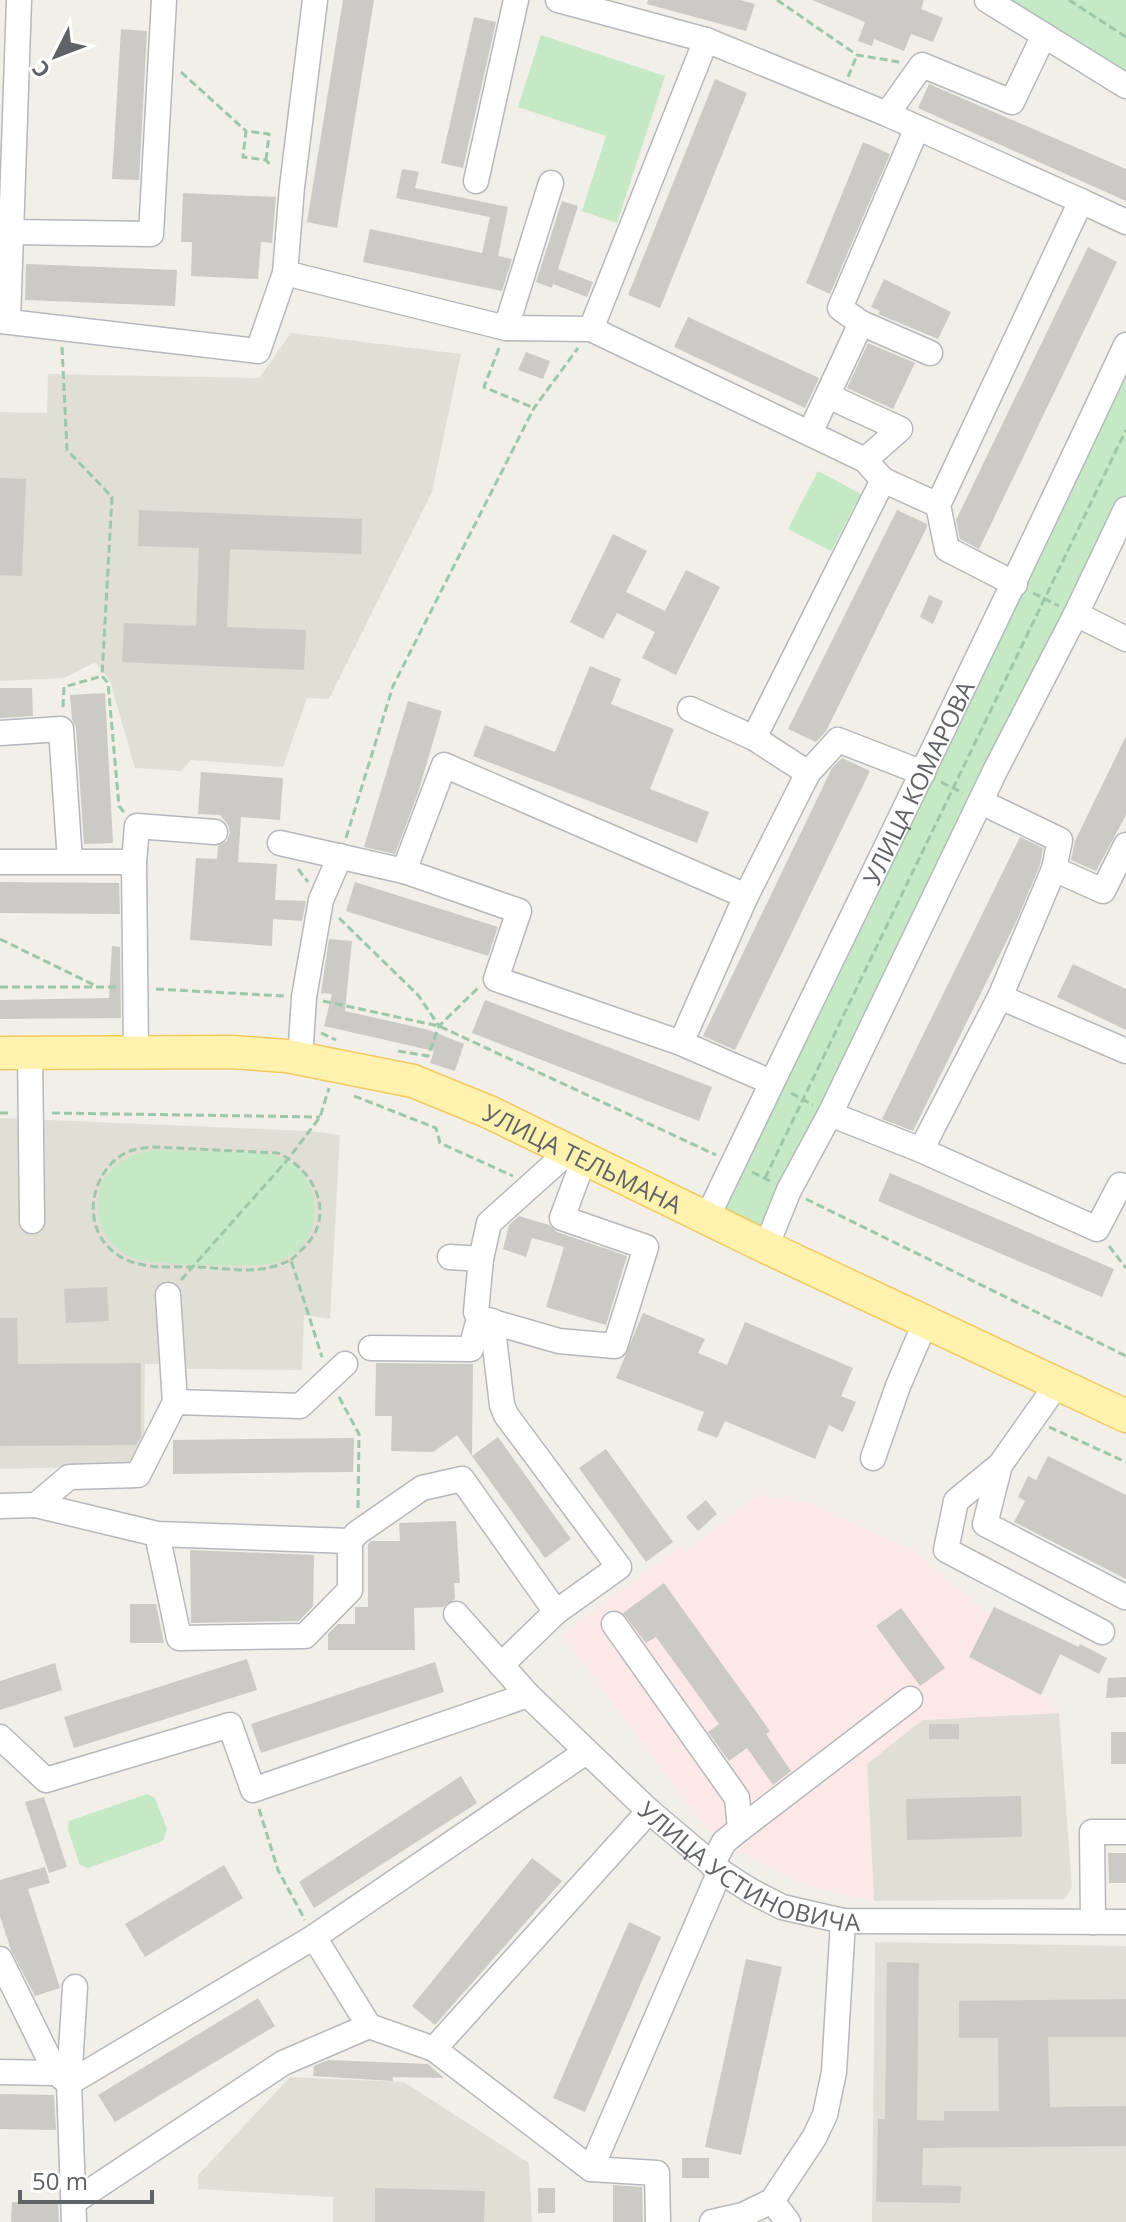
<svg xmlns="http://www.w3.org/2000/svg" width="1126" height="2222" viewBox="0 0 1126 2222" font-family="'Open Sans',sans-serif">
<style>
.education{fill:#e1ded6}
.medical{fill:#fce8e6}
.green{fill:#c5e8c5}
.building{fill:#cccac5}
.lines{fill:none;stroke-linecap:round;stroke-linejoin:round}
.minor-casing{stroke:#b5b8bc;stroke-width:27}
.major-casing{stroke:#f2c960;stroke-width:35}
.path{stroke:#9cc7a9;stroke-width:3;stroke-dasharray:8 4;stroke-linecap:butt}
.minor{stroke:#fff;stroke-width:24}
.major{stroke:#fff2af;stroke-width:32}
.labels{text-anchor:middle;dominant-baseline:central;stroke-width:8;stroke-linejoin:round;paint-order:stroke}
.street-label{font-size:24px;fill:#5f6368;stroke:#fff}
</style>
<rect width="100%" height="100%" fill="#f1efe8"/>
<path class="education" d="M291,333L461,354L432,492L329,699L307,698L283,767L191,760L181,771L135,768L110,681L95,662L64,678L0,681V412L47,413L48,374L259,378Z
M0,1118L310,1131L340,1135L330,1319L304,1315L302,1370L185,1369L178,1364H145L144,1442L127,1466L0,1469Z
M1059,1713L1072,1887L1065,1899L874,1901L867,1764L922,1720Z
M875,1942L1126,1946V2222H872Z
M290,2077L404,2082L529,2163L532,2222H333V2197L198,2189V2175Z"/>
<path class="medical" d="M757,1495L810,1503L917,1553L990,1616L969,1657L1041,1695L1059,1713L922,1720L867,1764L874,1901L805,1885L724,1842L706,1828L562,1635L680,1546L685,1553Z"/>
<path class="green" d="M987,0H1126V86Z
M541,35L665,76L617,223L582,211L606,136L518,107Z
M1126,345V509L766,1247L707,1218Z
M818,471L861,494L831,551L788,529Z
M155,1150L261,1153C273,1155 285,1157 295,1166C322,1189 322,1234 292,1255C287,1258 280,1262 275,1263C257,1268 154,1265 135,1259C130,1257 124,1254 119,1250C104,1239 98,1221 98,1202C99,1170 126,1153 155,1150Z
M147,1794L155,1798L167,1829L163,1841L88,1868L80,1865L68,1830L69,1821Z"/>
<path class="building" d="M343,0H374L337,228L307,222Z
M648,0H740L755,4L746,31L647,4Z
M812,0H924L921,9L943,18L933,42L911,34L904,51L874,39L872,46L858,41L865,22Z
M474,17L496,22L463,168L441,163Z
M121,29L147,31L139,180L112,179Z
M715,79L747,93L660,308L628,295Z
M929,84L1126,169V201L918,108Z
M863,142L890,154L830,294L806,283Z
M402,169L419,172L415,188L508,207L498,256L512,259L502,291L363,262L370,229L482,253L490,217L396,198Z
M183,193L276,197L272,243L261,242L258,279L191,276L192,242H181Z
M562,201L578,206L558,269L593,282L587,297L553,284L552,288L536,282Z
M1088,247L1117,262L979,549L960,539L956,520Z
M26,264L177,270L175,306L25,300Z
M884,279L951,312L938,339L878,314L880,311L871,307Z
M688,317L819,378L805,408L674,347Z
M868,343L915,363L893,409L847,388Z
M526,352L550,361L543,379L518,370Z
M0,478L26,479L22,576L0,575Z
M139,510L362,519L361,554L230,549L227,627L306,630L304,670L122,662L124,623L196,626L199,548L138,546Z
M897,510L927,524V527L826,731L816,742L788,729Z
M613,534L647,551L626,592L665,611L686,570L720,587L676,675L642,658L655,632L617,613L603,639L570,622Z
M929,595L943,601L933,624L920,617Z
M590,666L621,679L611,704L674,729L650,789L709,812L697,843L473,756L485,725L555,752Z
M0,688H32L33,716L0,718Z
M105,693L113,843L84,844L76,728L72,719L70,695Z
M408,701L442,711L418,793L395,854L364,847Z
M1126,736V815L1096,871L1071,860L1075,841Z
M842,758L870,771L735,1050L703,1036L832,768Z
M201,772L283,778L280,820L241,817L238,862L277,864L275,900L306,901L302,921L273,919L272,946L190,940L196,858L217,859L218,846L227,841L230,832L228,825L220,815L198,814Z
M1020,837L1043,848L1040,865L1015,924L913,1131L882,1119Z
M0,882L119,883L120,914L0,913Z
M355,882L498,927L488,956L346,911Z
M329,939L352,941L345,1011L429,1030L464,1044L455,1071L430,1063L434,1051L324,1026L332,994L321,993Z
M112,946L120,947L121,1018L0,1019V1000L109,998Z
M1073,964L1126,989V1030L1057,997Z
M485,1000L712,1087L699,1121L472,1033Z
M890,1173L1114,1269L1102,1297L878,1201Z
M519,1216L549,1225L557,1232L627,1256L606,1325L546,1307L564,1247L532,1238L526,1257L503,1249L509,1225Z
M107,1287L109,1321L66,1323L64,1289Z
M643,1313L705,1339L698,1353L727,1365L745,1322L853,1368L841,1396L856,1402L843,1432L829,1425L815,1459L725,1421L717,1438L697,1430L704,1412L616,1378Z
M0,1318H17L18,1364L141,1363V1436L136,1445L0,1446Z
M376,1363L473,1364L472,1456L457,1435L433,1452L391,1451L392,1416H375Z
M498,1437L571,1539L545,1558L472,1456Z
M354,1438L353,1472L173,1474V1440Z
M606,1449L673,1542L646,1562L579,1468Z
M1048,1456L1126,1495V1579L1014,1522L1025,1501L1018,1497L1028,1476L1036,1480Z
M706,1500L717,1514L698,1531L686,1517Z
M456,1521L460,1583H454L455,1599L443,1607L414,1608L415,1650H328V1634L338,1624H355V1607H368V1544L371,1541H400L399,1523Z
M190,1550L314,1555L313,1606L299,1621L191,1623Z
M664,1583L770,1731L766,1734L791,1771L773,1785L747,1748L729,1761L708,1732L719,1724L656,1637L646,1643L623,1613Z
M130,1604H156L164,1643H130Z
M994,1607L1079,1647L1080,1644L1107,1658L1099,1674L1060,1654L1041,1695L969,1657Z
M901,1608L945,1668L920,1686L876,1626Z
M247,1659L257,1690L74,1748L64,1717Z
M435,1662L444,1692L261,1753L251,1724Z
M55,1663L62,1690L0,1710V1681Z
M1126,1677V1697L1106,1698L1108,1678Z
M929,1724H959V1739H929Z
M1111,1732H1126V1764H1111Z
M461,1776L477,1803L314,1908L299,1882Z
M1021,1796L1022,1837L907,1840L906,1799Z
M44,1797L67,1867L49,1873L25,1802Z
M1108,1853H1126V1883H1109Z
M532,1858L562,1881L435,2025L412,2006Z
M224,1865L243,1898L145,1957L125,1924Z
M45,1867L50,1883L28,1889L60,1988L35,1996L11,1950L0,1916V1880Z
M629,1922L661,1937L585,2112L553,2098Z
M746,1959L782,1967L741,2155L705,2147Z
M887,1962L919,1963L917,2120L944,2121V2111H999L998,2038H959V2001L1126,1999V2037H1048L1050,2107L1126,2106V2146L923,2148L922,2185L961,2186L960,2203L876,2202L878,2119H885Z
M258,1998L275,2026L115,2122L98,2095Z
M328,2060L428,2064L444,2078L393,2077V2081L313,2076L314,2066Z
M0,2094L54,2095L56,2130L0,2129Z
M682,2158H709V2178H682Z
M613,2185L642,2187L643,2222H613Z
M375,2188L485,2191L484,2222H375Z
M538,2188H555V2213H538Z
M12,2202L58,2204L59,2222H11Z"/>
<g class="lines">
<defs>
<g id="minor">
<path d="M558,0L706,40L887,114L1081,201"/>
<path d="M987,0L1126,86"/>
<path d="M887,114L922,65L1012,102L1044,35"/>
<path d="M917,128L840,308L861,323L930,353"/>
<path d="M476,181L516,0"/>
<path d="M9,232L151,234L164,0"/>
<path d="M285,273L506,328L551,183"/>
<path d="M0,321L258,351L285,273L292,187L315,0"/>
<path d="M8,321L19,0"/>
<path d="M506,328L591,329L865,460L883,480"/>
<path d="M591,329L706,40"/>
<path d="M828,396L900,429L865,460"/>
<path d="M810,433L861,323"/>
<path d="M1015,584L947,549L938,505L1081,201L1126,222"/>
<path d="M1076,614L1126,639"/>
<path d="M690,709L754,738"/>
<path d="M0,733L61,729L70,861"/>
<path d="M808,773L754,738L883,480L938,505"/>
<path d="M981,802L1060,840L1054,869"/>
<path d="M280,843L404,871L519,911L496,979L681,1043L771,1082"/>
<path d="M0,862H134"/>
<path d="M404,871L444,765L746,896"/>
<path d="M1000,997L1126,1051"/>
<path d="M681,1043L746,896L808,773L838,740L923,773"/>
<path d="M136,1052L134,862L137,826L215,832"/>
<path d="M30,1053L32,1221"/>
<path d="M300,1059L304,997L321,900L340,856"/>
<path d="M830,1114L921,1150L1000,997L1054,869L1103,891L1126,845"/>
<path d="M921,1150L1097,1229L1120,1185L1126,1187"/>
<path id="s1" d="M707,1218C846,927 990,638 1126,345"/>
<path d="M766,1247L789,1190L830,1114L996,769L1076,614L1126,509"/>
<path d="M450,1257L481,1259"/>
<path d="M168,1295L175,1402"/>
<path d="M479,1318L559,1341L615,1346L646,1247L562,1218L584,1159"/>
<path d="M479,1318L492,1321L502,1405L506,1415L619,1567L556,1612"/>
<path d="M371,1348L471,1349L479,1318L476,1312L481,1259L489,1223L568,1152"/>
<path d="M1058,1383L1000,1465L985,1524L1125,1597"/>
<path d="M873,1458L898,1386L926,1321"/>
<path d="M1000,1465L956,1501L946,1550L1102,1632"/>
<path d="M36,1505L157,1534L350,1541V1590L305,1636L179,1638L157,1534"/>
<path d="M0,1506L36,1505L69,1477L138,1475L175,1402L300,1406L345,1364"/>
<path d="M350,1541L357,1533L422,1488L462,1479L556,1612L501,1665"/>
<path id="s2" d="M456,1614L528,1695L649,1811L720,1871L751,1891L782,1907L843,1921L1126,1922"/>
<path d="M614,1624L737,1798L740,1829L724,1842L712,1865"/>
<path d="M0,1737L46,1780L230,1725L253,1790L528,1695"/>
<path d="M740,1829L910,1699"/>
<path d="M1093,1922L1092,1832H1126"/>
<path d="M314,1937L369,2026L434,2049L591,2169L657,2173L658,2222"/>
<path d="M0,1959L56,2073"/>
<path d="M434,2049L649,1811"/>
<path d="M0,2072L56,2073L69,2083L314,1937L586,1752"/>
<path d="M591,2169L720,1871"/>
<path d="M75,2201L283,2063L369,2026"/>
<path d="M772,2201L788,2222"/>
<path d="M74,2222L69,2083L75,1987"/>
<path d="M712,2222L743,2215L772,2201L814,2138L825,2115L834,2072L843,1921"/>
</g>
<g id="major">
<path id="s3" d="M0,1053L232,1052L287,1056L413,1081L489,1112L766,1247L1126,1416"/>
</g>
</defs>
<use href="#minor" class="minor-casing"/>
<use href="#major" class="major-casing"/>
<path class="path" d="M777,0L857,55L899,62
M1069,0L1126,37
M181,72L246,131
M848,77L857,55
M266,160L269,134L246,131L243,157L266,160L272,167
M62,347L67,450L112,497L102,676
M499,348L484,387L534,408
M1033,593L1059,606
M63,707L64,687L102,676L108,683L119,806L124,812
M941,782L963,793
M346,838L393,686L534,408L578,348
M298,869L308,882
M339,918L418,995L439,1026
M0,939L94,985
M0,987H116
M156,989L284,996
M323,1001L439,1026L716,1155
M321,1033L336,1040
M398,1051L428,1056L439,1026L478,988
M791,1093L813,1105
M354,1096L436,1128L440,1143L513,1176
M0,1113H12
M52,1113L320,1117
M752,1172L770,1181
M765,1178L1126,430
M806,1199L1126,1356
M1109,1246L1126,1268
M291,1260C301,1250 314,1240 318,1225C327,1194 304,1165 278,1153L154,1147C142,1148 129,1149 119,1157C88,1180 83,1229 115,1253C125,1261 137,1264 149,1266C164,1268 179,1266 193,1267C215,1267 239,1272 261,1269C272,1268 281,1264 291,1260L322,1357
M181,1280L289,1158L320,1117L329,1088
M339,1397L359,1434L358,1509
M1049,1427L1126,1462
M259,1809L278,1870L305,1920"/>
<use href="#minor" class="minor"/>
<use href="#major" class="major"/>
</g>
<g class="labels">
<g class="street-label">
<text stroke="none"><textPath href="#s1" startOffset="484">УЛИЦА КОМАРОВА</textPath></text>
<text stroke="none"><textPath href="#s3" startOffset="602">УЛИЦА ТЕЛЬМАНА</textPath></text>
<text stroke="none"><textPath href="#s2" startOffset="394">УЛИЦА УСТИНОВИЧА</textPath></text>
</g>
</g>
<g transform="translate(56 56) rotate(228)" stroke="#ffffff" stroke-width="6" paint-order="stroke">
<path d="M0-6L14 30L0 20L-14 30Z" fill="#5f6368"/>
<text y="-12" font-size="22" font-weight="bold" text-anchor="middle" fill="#5f6368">С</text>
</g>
<path d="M20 2190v12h132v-12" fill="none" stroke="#5f6368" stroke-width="4"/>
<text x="32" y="2190" font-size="24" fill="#5f6368" stroke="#ffffff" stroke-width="6" paint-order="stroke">50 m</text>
</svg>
